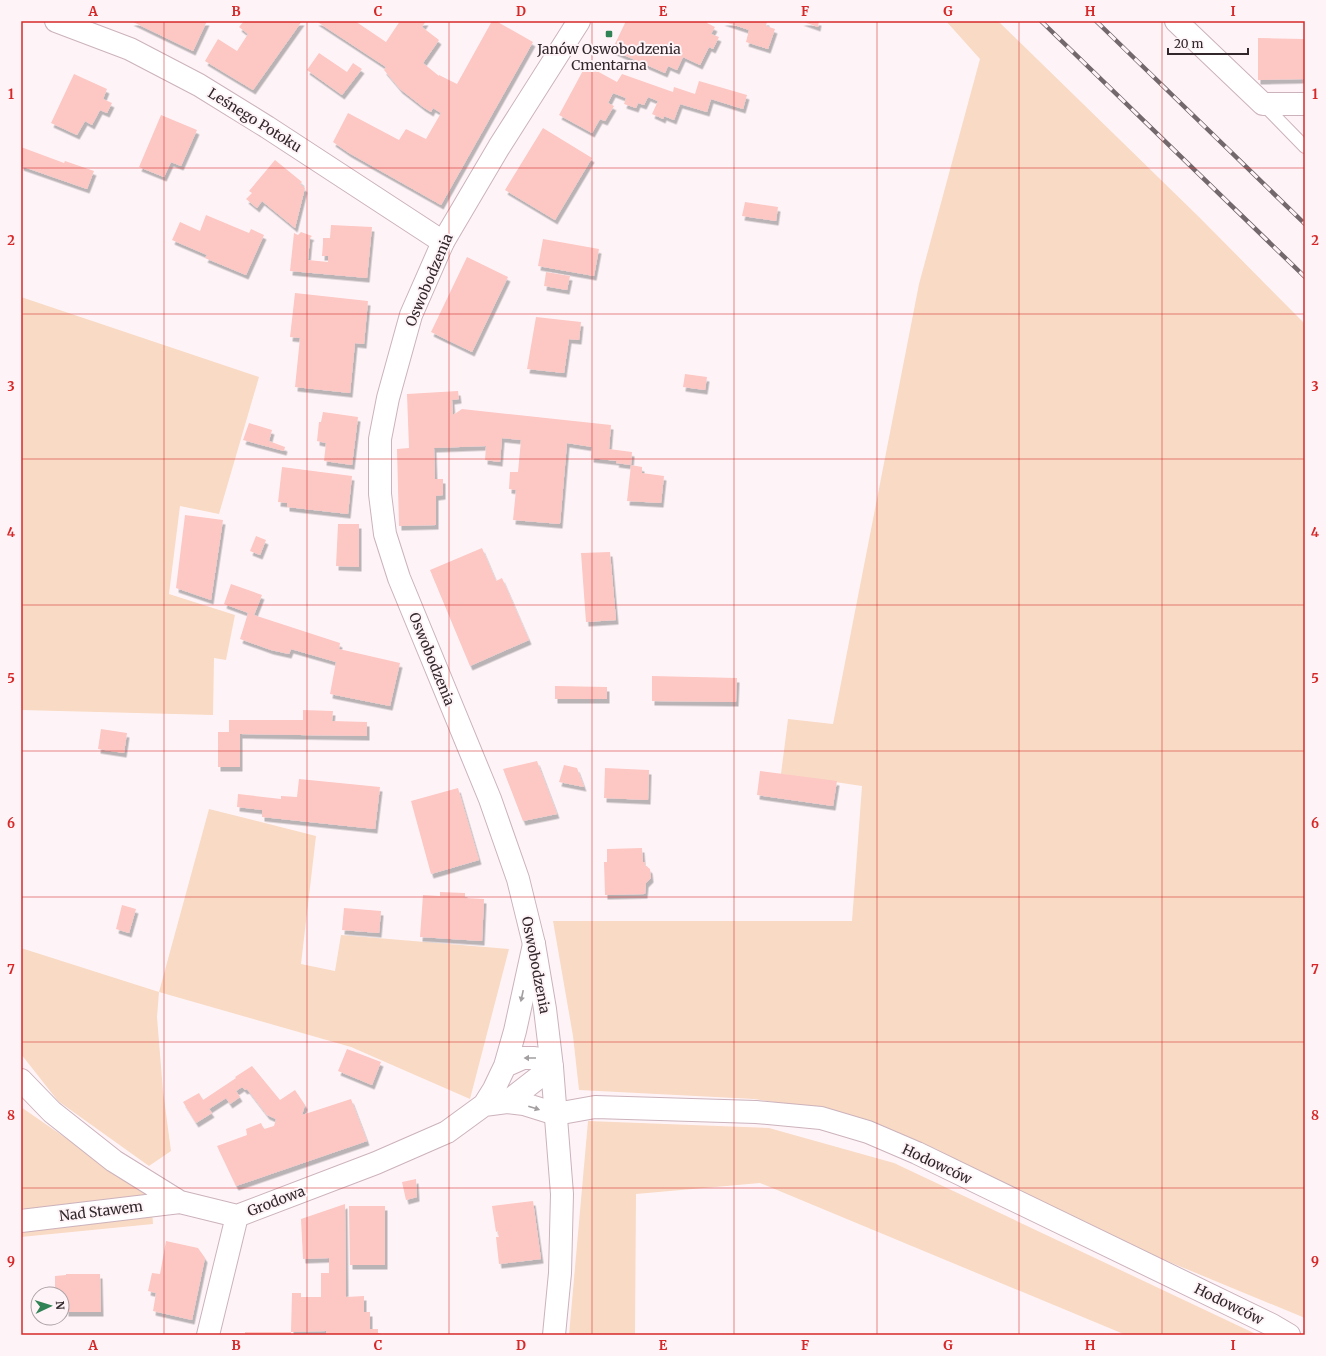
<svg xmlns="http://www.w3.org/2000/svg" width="1326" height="1356" viewBox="0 0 1326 1356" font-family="Merriweather,serif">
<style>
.green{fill:#f9dac4}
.building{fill:#fdc7c3;filter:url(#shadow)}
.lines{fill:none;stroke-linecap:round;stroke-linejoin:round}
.service-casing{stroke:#ccb2bc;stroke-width:14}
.minor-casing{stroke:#ccb2bc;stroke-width:24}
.tertiary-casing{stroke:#ccb2bc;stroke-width:24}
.service{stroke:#fff;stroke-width:12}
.minor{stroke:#fff;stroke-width:22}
.tertiary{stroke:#fff;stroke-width:22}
.rail-casing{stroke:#73696d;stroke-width:4.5}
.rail{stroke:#fef4f8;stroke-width:3;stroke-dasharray:9;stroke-linecap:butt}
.oneway{fill:#a39ea0}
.grid{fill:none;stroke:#d62828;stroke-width:1;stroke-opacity:0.55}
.poi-dot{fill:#308354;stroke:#fef4f8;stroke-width:1.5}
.labels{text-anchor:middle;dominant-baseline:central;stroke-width:4;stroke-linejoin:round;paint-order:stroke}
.poi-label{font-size:14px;fill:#32282c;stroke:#fef4f8}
.street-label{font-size:14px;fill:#32282c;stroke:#fef4f8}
.neatline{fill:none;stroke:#d62828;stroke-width:1.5}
.grid-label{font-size:13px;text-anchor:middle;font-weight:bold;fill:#d62828}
</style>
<defs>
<filter id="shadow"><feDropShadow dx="2.5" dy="4.5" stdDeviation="0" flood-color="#0004"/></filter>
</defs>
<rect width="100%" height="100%" fill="#fef4f8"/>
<path class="green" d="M946,21H998L1199,217L1305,324V1318L1087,1228L1034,1202L936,1149L851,1116L810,1107L754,1099L579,1090L573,1036L553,921H852L862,786L781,774L788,719L833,724L919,284L980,59Z
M21,297L259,377L219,514L180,506L169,594L235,615L226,660L214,658L213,715L21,710Z
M209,809L316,836L301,964L335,971L341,935L509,949L470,1099L351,1047L159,992L157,1017L163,1091L171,1151L149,1166L58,1101L21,1054V948L159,992Z
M21,1107L151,1197L153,1224L21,1237Z
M588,1121L769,1128L894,1163L1258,1335H1126L760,1183L636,1194L635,1335H569Z"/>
<path class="building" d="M131,21H207L193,51Z
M244,21H302L253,90L205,61L218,39L237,51L248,34L239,27Z
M316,21H355L386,42L400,21H426L422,27L439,40L423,63L439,76V75L457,84L492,21H496L533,42L441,205L349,153L333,142L348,113L399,140L406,129L426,139L441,113L433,108L431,112L423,107L400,89L384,70L386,67Z
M626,21H707V23L715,27L711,34L719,37L713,49L709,47L700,65L683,57L677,70L668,66L665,73L612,50Z
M722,21H767L766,26L775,29L768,49L746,42L749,30Z
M801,21H819L818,27Z
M1258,38L1304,39V79L1258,80Z
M319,53L347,72L353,63L362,69L342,95L307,70Z
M586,65L617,82L622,74L673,92L674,87L695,94L699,81L747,95L743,109L711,99L707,112L680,104L674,120L664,116L663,119L652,114L658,101L648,97L644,105L638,103L636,108L624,104L626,98L613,93L608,103L614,106L605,121L600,119L592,133L559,115Z
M74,74L107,89L103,99L112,103L107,113L100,110L92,125L85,121L77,135L51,123Z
M161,115L197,130L181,166L171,162L164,177L139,167Z
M543,128L592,158L555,220L505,190Z
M21,147L64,163L65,161L94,171L87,189L21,166Z
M275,160L302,182L300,184L305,188L295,228L262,201L257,208L246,199L252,193L249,191Z
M745,202L778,207L776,221L742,216Z
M206,215L249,233L251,229L264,235L246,275L205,258L207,255L172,240L180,222L200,231Z
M331,225L372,227L367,278L290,271L294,233L298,235L301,232L312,236L310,238L308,260L328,262V256H322L323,243V238H330Z
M543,239L599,249L594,276L538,266Z
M467,257L508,277L472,352L431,332Z
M546,272L570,276L567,290L544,286Z
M295,293L368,301L364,344L355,343L350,393L295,387L300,338L290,337Z
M536,317L581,322L579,340L569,339L564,373L527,369Z
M685,374L707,377L705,390L683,387Z
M458,391L459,399L452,400L453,415L462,409L611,425L609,449L632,452L631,465L616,463L617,461L591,458L592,447L567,443L560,524L513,520L516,490L509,489L510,472H518L521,440L502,438L500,462L485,460L486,446L434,448L435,479H443V495L436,496V525L399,526L397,449L409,448L407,394Z
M323,412L358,417L352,465L324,461L326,443L317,441L319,422H321Z
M249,423L272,430L269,441L285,447L284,451L243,440Z
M631,465L642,467V473L664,476L661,503L627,501Z
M282,467L352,476L348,514L287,507V503L278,502Z
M185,515L223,520L211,600L176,588Z
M338,524H359V567L336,566Z
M256,536L266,540L260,555L250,551Z
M482,548L496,581L502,578L529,640L470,666L430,570Z
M610,552L616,620L586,622L581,553Z
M231,584L262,595L254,615L224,604Z
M248,613L340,643L339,649L400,663L390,706L330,694L336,662L291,649L289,654L271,650L240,639Z
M652,676L737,678L736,702L652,701Z
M555,686L607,687V699H555Z
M303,710L333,711L332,721L367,722V736L240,734V767H218V732H229V720H303Z
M101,729L127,733L124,753L98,749Z
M537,761L557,814L523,821L503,769Z
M564,765L577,768L584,787L559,782Z
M605,768L649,770L648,800L604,798Z
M760,771L837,781L833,806L757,795Z
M299,779L380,787L375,829L262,817V810L237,807L238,794L281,799V796L297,797Z
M458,788L479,860L431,874L411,801Z
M642,848L643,862H645V865L650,869L651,878L646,883L645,894L605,895L604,862H607V849Z
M440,892L465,893V898L484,899L482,941L420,937L423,895L440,896Z
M122,905L136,909L129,933L116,929Z
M344,908L381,911L379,933L342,930Z
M347,1049L381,1062L372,1085L338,1071Z
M252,1066L280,1100L295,1090L305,1105L302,1115L351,1099L367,1141L236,1186L217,1146L247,1135L246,1129L261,1123L264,1129L274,1126L276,1119L267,1115L247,1089L245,1090L242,1087L236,1091L240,1097L230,1104L226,1098L209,1109L212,1113L196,1123L183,1102L199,1093L203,1100L236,1078L235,1077Z
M416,1179L417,1197L406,1200L402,1182Z
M533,1201L541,1259L499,1264L496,1237H499L498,1231L496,1232L492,1206Z
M345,1204L346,1297L364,1296V1312H370V1329H378V1335H326V1331L291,1332V1335H245V1332H291L292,1293H301V1297H321V1273H329V1258L303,1259L301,1219Z
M349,1206H385V1265H350Z
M166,1241L198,1248L205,1258L192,1320L153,1311L156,1293L148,1291L152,1273L160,1274Z
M66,1274H100L101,1312H66V1296H62V1294H55V1276L66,1275Z"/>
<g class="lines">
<defs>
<path id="service" d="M1263,104L1305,147"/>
<path id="minor" d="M56,21L130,49L199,85L267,127L443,242
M1176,21L1263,104H1305
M505,1066L523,1058H533L547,1060L552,1067L507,1102
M21,1080L52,1112L114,1161L180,1202L237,1216L376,1163L447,1132L484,1105L494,1089L505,1066L515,1031L534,944
M484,1105L507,1102L524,1104L556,1114L595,1107L756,1112L821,1118L868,1132L917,1153L1272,1325L1289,1335
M21,1221L180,1202
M208,1335L237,1216"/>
<path id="tertiary" d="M554,1335L560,1273L562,1194L552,1067L545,1009L534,944L518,879L490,799L399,578L385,534L380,494V439L388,398L411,315L443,242L499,147L579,21"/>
</defs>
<use href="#service" class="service-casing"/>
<use href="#minor" class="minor-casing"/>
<use href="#tertiary" class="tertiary-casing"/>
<use href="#service" class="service"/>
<use href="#minor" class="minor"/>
<use href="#tertiary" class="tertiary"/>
<defs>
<path id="rail" d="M1041,21L1305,277
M1096,21L1305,224"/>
</defs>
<use href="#rail" class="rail-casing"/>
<use href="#rail" class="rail"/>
</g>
<defs><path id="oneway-solid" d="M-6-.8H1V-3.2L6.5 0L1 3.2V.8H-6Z"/></defs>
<g class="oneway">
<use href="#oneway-solid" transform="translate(522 996) rotate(102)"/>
<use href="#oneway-solid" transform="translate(530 1058) rotate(180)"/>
<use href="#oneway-solid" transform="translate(534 1108) rotate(18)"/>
</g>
<path class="grid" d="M164,21V1335M307,21V1335M449,21V1335M592,21V1335M734,21V1335M877,21V1335M1019,21V1335M1162,21V1335M21,168H1305M21,314H1305M21,459H1305M21,605H1305M21,751H1305M21,897H1305M21,1042H1305M21,1188H1305"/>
<rect class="poi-dot" x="605" y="30" width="8" height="8" rx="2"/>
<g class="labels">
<g class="poi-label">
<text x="609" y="49">Janów Oswobodzenia<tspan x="609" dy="16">Cmentarna</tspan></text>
</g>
<g class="street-label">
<text transform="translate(255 120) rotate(32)">Leśnego Potoku</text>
<text transform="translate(429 280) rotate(-67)">Oswobodzenia</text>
<text transform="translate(432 659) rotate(68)">Oswobodzenia</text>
<text transform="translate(536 965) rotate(79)">Oswobodzenia</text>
<text transform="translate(937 1164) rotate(25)">Hodowców</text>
<text transform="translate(276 1201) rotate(-21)">Grodowa</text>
<text transform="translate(101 1211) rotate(-7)">Nad Stawem</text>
<text transform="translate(1229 1304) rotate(26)">Hodowców</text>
</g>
</g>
<rect width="1326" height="1356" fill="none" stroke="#fef4f8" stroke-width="44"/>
<g transform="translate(50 1306) rotate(86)"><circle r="19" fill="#fef4f8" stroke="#aca2a6"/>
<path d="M0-3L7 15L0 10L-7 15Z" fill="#308354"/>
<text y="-6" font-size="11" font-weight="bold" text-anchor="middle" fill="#32282c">N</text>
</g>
<path d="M1168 48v6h80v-6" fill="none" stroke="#32282c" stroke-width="2"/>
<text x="1174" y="48" font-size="12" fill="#32282c" stroke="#fef4f8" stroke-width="3" paint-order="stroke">20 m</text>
<rect x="22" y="22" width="1282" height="1312" class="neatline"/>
<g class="grid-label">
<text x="93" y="16">A</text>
<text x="236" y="16">B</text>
<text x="378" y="16">C</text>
<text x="521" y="16">D</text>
<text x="663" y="16">E</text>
<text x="805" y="16">F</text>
<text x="948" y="16">G</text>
<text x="1090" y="16">H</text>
<text x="1233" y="16">I</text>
<text x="11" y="99">1</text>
<text x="1315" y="99">1</text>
<text x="11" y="245">2</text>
<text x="1315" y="245">2</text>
<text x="11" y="391">3</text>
<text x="1315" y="391">3</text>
<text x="11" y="537">4</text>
<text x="1315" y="537">4</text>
<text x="11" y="683">5</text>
<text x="1315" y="683">5</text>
<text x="11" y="828">6</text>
<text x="1315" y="828">6</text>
<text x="11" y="974">7</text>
<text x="1315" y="974">7</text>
<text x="11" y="1120">8</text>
<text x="1315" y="1120">8</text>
<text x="11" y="1266">9</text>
<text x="1315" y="1266">9</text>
<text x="93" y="1350">A</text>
<text x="236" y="1350">B</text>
<text x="378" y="1350">C</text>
<text x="521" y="1350">D</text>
<text x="663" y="1350">E</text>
<text x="805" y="1350">F</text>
<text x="948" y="1350">G</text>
<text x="1090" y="1350">H</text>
<text x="1233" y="1350">I</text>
</g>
</svg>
